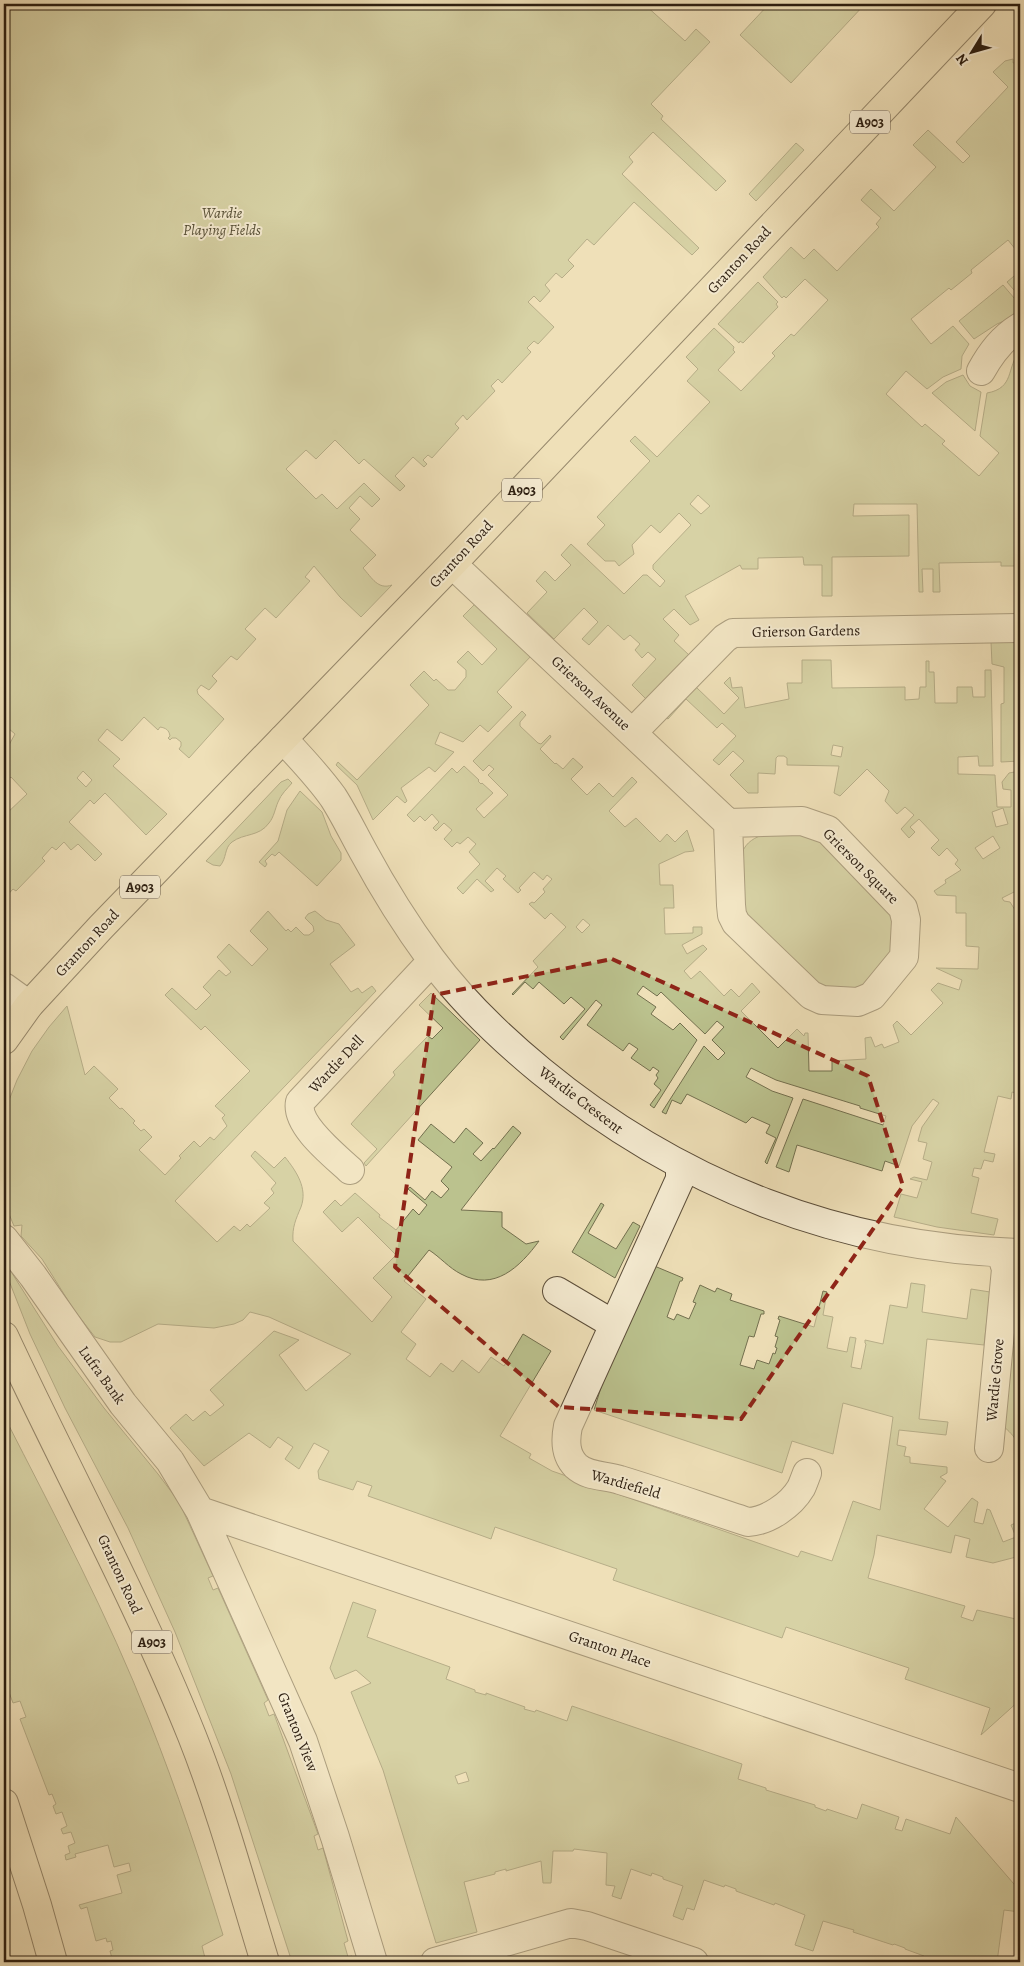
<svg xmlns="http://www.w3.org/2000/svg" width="1024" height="1966" viewBox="0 0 1024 1966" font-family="Alegreya,serif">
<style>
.green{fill:#bbc28e;stroke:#73704f;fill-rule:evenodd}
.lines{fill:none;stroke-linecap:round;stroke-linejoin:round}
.minor-casing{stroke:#5c4e3a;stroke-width:30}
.major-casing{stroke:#2b1d10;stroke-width:30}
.minor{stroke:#f5ebd1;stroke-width:28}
.major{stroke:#efe0b8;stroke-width:28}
.marked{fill:none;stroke:#8f2418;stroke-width:4;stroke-dasharray:10 6;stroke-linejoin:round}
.labels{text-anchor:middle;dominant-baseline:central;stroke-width:4;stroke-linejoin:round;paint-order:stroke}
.shield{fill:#f5ebd1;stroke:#685b4a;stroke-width:1}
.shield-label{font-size:14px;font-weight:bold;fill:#2b1d10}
.park-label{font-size:15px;font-style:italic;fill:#564f36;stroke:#f5ebd1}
.street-label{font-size:15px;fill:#2b1d10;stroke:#f5ebd1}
</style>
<rect width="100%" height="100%" fill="#efe0b8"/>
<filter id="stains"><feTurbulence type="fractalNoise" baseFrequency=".004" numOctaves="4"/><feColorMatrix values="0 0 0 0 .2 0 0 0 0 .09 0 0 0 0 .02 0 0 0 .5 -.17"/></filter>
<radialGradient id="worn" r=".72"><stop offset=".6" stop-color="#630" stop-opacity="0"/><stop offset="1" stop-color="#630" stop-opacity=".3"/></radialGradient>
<path class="green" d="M4,4H644L685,41L696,29L710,42L651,104L663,116L661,119L726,181L716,191L653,132L629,157L633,162L622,174L699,248L692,255L634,202L594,245L587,239L568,260L574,266L562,278L556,273L545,285L550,291L540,302L534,296L528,302L554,327L538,344L534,341L527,348L531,352L502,383L498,379L491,386L495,391L467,420L463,415L455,424L459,428L432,458L428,455L423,460L427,464L424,467L413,457L395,476L405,486L400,491L364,459L359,464L335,440L316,459L306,450L286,469L316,499L322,494L337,509L364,483L380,499L372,507L360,496L349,508L360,519L350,530L376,555L363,568C372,578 378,590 392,585L361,617L340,597L314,566L305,577L310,581L276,618L265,608L245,629L256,639L237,660L231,656L212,676L217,681L209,690L201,685L197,690L198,694L224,719L189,758L179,749L181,746V742L176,738H172L170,740L168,738L170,736C169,730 166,728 160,727L158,730L144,717L122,741L107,729L98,740L120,759L113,766L167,814L146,835L105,793L94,804L90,800L69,822L102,854L95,861L78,844L71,850L64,842L56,850L52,847L42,858L45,861L16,891L13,889L4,899V816L27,794L11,777L6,781L4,780V754L15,734L8,728H4ZM83,771L92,780L86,787L77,778Z
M769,4H865L791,83L740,35Z
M1013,59V63L1020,62V255L1008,240L971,270L972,273L951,290L949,288L911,319L931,344L953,326L969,344L962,356L961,369L943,377L927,389L906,371L886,394L922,427L925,424L945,441L942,444L979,476L999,453L980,436L987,393C1015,388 1006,368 1020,350V566H1001V562L939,563L940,592H933V569H922L923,592H919L917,504H854L853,516L909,515V556L832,557V596H822V565H804L803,557L758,558V569H742L740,565L685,596L699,620L690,625L674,609L663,619L679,635L674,641L689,655L646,699L632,685L656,659L648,652L642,658L635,650L640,644L630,635L624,640L608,625L589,645L582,639L598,622L584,608L554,639L527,613L547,592L536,581L545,571L555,581L571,565L561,555L571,544L624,594L643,575H647L660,587L665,581L653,569V565L691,525L679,513L660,533L651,525L632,545L634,554L619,566L615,561H605L587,544L605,525L597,517L650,461L630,441L635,436L657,457L710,402L687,381L698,369L686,357L714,328L734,347L733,350L735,352L718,370L741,391L775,356L772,353L791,334L794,336L828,300L805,279L786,298L784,296L782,298L763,277L791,247L804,259L814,249L837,271L879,227L876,224L881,218L861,200L871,189L894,211L936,167L913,145L928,130L963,163L970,156L956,142L1008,87L993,72L1005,61ZM698,495L710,506L701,514L690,504Z
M796,143L804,150L756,201L749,194Z
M1020,271V297L1007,282Z
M758,282L778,302L776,304L778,307L743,343L740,341L739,343L718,324Z
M1003,285L1020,305V314L997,324L974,339L959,321Z
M963,375L970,386L981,392L975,431L932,393L946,382Z
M477,602L532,655L497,692L512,707L488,732L480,725L463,742L440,732L435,744L454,752L435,772L429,767L401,788L407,801L405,803L397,796L373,820L357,785L336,765L338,762L357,780L429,705L410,685L424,671L434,681L436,679L448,690H455L466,677V670L457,662L468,651L482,665L497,649L463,616Z
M991,642H1020V761L1001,762V704L1004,703V667L992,664Z
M802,660H831L832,688L905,687V700L919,699L920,687H926V661H929V672H934L935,703H957V687H972L973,697H985V670H991L993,766H979L978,756L958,757V774L995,775L997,807H1011V790L1003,789L1002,782L1009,773L1020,771V889L1002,898L1004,901L1010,902L1015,910L1018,908L1020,911V1044L1015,1046L1016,1050L1020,1055L1019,1069L1020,1094L1012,1092L1011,1099L998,1096L984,1152L995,1154L993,1162L984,1160L981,1169L974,1168L972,1176L979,1178L971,1213L998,1219L994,1235L937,1227L894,1217L901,1194L917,1198L922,1182L910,1179L914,1177L927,1180L932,1162L923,1159L927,1143L918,1141L922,1127L939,1103L933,1099L912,1126L899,1166L885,1161L882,1171L797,1145L789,1172L776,1167L803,1099L883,1125L886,1116L860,1108V1106L776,1080L751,1068L746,1077L772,1091L793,1098L767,1164L765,1162L776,1138L766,1133L770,1125L752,1117L746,1123L687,1094L681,1104L672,1100L666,1114L662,1112L704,1046L718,1060L725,1053L712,1040L724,1027L717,1021L705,1034L661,992L657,996L643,986L637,994L656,1007L651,1014L673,1030L680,1023L697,1040L654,1108L650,1105L661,1090L654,1084L658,1078L656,1075L659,1071L653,1067L650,1071L631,1058L638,1049L629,1043L623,1051L587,1025L602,1005L596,1000L563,1040L560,1037L585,1009L571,997L564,1004L539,982L533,989L525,982L513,995L512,994L538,967L533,961L566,927L551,913L545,919L529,904L532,902L534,903L545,892L543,889L552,879L547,875L543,880L534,872L519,888L521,890L518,893L503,879L506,876L497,868L485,881L494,890L491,892L477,879L463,894L457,888L480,864L469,852L476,844L468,837L460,844L457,842L452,847L444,839L452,830L444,823L436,831L433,828L439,822L432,814L425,821L420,816L414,822L407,815L452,768L457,773L464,766L479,780L478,781L481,784L482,783L493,793L476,809L484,818L508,795L488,775L494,769L489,765L483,771L473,761L522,711L526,715L520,722V726L538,743L541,744L550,735L551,737L540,749L555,764L556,763L563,769L573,758L583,767L571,779L587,795L599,783L613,797L632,777L637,782L609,811L625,827L636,818L660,842L667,834L675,842L687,830L694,851L685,852L659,864L660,885H673L674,908H664L665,934L693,933V927H702V934L682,945L687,954L703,945L707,949L684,971L691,979L700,971L724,996L731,989L739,997L752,983L760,992L741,1011L778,1048L797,1029L804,1036L805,1033H808L809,1071H832V1061L866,1059L865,1038L871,1037L875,1047L882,1044L884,1048L899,1042L893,1025L897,1021L911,1035L943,1003L931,990L938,983L959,990L962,980L936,968L978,969L979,947L966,946V913H956V896L937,895L934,891L946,883L945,880L961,870L955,864L958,860L947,848L939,856L931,848L939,840L919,819L910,827L915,832L909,838L901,829L914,815L905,807L897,814L885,801L889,791L867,769L840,796L834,793L839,766L787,765V758L784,756H778L776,758L775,774L758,773V793H748L730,775L744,761L733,751L719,765L713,760L736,736L722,723L717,728L686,699L668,719L665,717L696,687L724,714L739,698L724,683L730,677L732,688L742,687L745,708L789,699L787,683H802ZM833,745L843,747L841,757L831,755ZM1003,808L1008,824L996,827L992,812ZM993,836L1000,848L983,859L975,848ZM583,919L590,925L582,933L576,927Z
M288,779L292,783C287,789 281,794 278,802C275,809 274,817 269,823C259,837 244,833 232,842C224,848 227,858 220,866L213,865L206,861L281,782Z
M300,791L322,812L331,836L341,853V860L317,886L279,852L275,856L272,854L265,861L267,864L265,867L259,862L278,841L287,810Z
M766,834L818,835L896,912L895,950L868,987L823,991L743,915C742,903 738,862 742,853C746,842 755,837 766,834Z
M268,911L286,931L288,929L291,932L296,927L304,935H309L314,931L313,926L305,918L308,914L315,911L326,920L339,924L355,945L330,964L351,992L358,988L362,993L372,986L376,991L175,1201L217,1242L234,1226L240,1231L247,1224L250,1227L270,1208L264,1203L274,1193L271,1189L276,1183L251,1156L255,1151L274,1168L285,1157C296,1171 308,1188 301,1207C296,1219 292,1227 293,1241L372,1322L392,1297L373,1278L396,1255L358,1217L342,1232L323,1212L335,1200L341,1206L355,1193L380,1215L379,1217L396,1230L413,1209L419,1215L427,1205L408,1189L410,1187L425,1200L432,1191L441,1198L449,1189L441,1181L452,1167L418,1140L431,1124L454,1143L466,1128L483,1143L473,1154L481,1161L493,1148L494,1149L513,1126L521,1133L461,1210L502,1212V1227L526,1244L539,1241C520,1267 494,1292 461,1274C449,1268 440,1257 429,1250L404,1281L426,1299L401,1332L416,1344L406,1359L430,1377L441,1363L453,1372L462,1360L479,1373L491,1357L504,1366L523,1334L551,1351L500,1436L531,1454L529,1458L552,1471L798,1557L801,1551L832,1561L853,1501L880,1510L893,1417L843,1403L833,1454L792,1441L782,1473L594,1410L603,1381L652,1265L683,1278L682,1281H680L667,1317L674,1320L677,1314L689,1319L696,1303L693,1302L700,1285L715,1292L717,1288L732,1294L730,1300L764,1311V1314H761L754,1337L749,1336L740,1365L754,1369L757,1360L769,1364L773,1353L775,1354L777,1348L775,1347L778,1337L775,1336L780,1320L778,1319L779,1316L814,1327L823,1291L827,1292L823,1315L833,1317L827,1348L847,1352L850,1337L856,1338L851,1367L861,1369L866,1344L865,1343V1340L883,1344L890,1305L907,1308L911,1283L925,1285L922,1312L967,1319L971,1289L990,1292L984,1345L927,1339L919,1419L948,1422L946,1435L899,1430L897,1445L906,1447L904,1456L910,1457V1463L947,1467V1473L940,1477L946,1481L924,1509L948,1527L972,1498L978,1502L974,1522L983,1524L987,1509L990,1510L1003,1542L1016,1537L1011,1525L1020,1521V1556L993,1563L966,1557L970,1539L955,1535L951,1553L877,1535L874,1555L868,1578L965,1606L961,1617L973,1621L977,1610L1020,1620V1700L981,1735L990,1708L905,1679L909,1668L786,1627L782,1638L613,1580L617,1569L495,1527L491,1539L480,1535L368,1496L372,1486L357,1481L353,1490L319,1479L318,1471L329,1451L314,1443L299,1469L285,1459L293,1447L278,1437L270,1448L249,1433L204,1466L170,1428L186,1414L193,1421L205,1411L210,1416L224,1405L210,1390L274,1331L299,1340L279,1355L306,1391L351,1354L269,1317L250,1312L243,1320L234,1324L214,1328L158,1324L121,1342H110L95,1337L74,1310L42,1259L21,1236L22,1225L14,1226L4,1202V1113L17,1080L32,1051L49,1027L67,1006L85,1075L94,1066L118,1089L109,1098L120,1109L122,1108L135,1121L133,1123L141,1131L144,1129L152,1137L139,1150L165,1175L181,1158L179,1156L194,1141L200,1147L210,1137L214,1140L227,1126L222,1118L225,1115L215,1106L250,1071L205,1026L201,1030L165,995L172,988L196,1010L211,995L203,987L219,970L226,976L231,972L217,957L229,944L252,966L268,949L250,931Z
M431,993L480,1040L366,1166L364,1163L377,1149L351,1124L395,1075L393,1072L428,1036L432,1039L443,1028L419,1005Z
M601,1203L604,1205L588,1233L616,1249L633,1222L640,1226L615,1278L572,1252Z
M4,1268L10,1270L58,1346L104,1408L158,1474L179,1502L213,1576L208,1578L213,1590L218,1588L268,1700L264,1703L269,1716L274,1714L318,1834L314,1836L318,1850L323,1848L348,1941L344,1943L348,1957L352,1956L354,1962H292L231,1774L175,1632L128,1528L65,1408L30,1334Z
M1012,1347H1020V1461H1017C1022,1445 1015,1436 1003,1426Z
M4,1416C55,1516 108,1615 149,1720C177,1790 201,1863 223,1935L202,1946L206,1962H113L110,1951L113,1950L111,1941L107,1942L106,1938L96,1941L87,1907L81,1909L79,1905L122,1893L117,1875L131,1871L129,1863L114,1867L108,1845L75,1854L76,1857L66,1860L65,1855L70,1853L68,1846L75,1843L71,1832L63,1834L61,1829L67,1826L62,1812L56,1814L53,1806L56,1804L52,1794L49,1795L20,1719L26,1717L20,1701L13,1703L4,1679Z
M353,1602L376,1610L367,1637L450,1667L446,1679L475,1690V1692L486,1695V1693L525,1707L524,1709L535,1712L536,1710L567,1721L572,1706L742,1764L738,1779L766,1788V1790L815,1805V1807L826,1811L827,1809L857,1819L862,1804L899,1817L895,1829L902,1831L906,1819L950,1834L956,1817L1020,1891V1912L1004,1910L997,1962H922L924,1956L905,1949V1948L894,1944L893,1945L853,1932L854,1930L823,1921L813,1951L795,1945L805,1915L775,1903L774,1905L736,1891V1889L725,1885L724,1887L704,1880L694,1910L687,1908L683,1920L673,1916L683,1886L663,1879V1877L652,1873L651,1876L631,1869L621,1899L612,1896L615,1886L606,1885L607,1853L574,1849L573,1851H553L551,1883H543L541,1861L506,1871V1869L495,1872V1874L464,1882L477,1932L436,1943L383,1770L351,1692L371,1683L356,1670L335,1679L330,1668ZM466,1772L469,1781L458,1784L455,1776Z"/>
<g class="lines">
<defs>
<path id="minor" d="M981,371C991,353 1002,338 1020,327
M452,564L728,823
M633,732L725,638L733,633L1020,628
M283,739C301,758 318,776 333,797C344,814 353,833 363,851C383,888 406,925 431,959C462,1001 501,1038 541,1071C678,1184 842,1249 1020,1253
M802,821L828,830L903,908L906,920L904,957L872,996L858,1002L822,1000L811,995L736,923L732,915L731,905L728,823Z
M4,987L29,1005
M680,1165V1179L568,1426C565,1441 565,1455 576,1466C588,1477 605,1475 620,1480C663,1493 705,1508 748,1522C768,1521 791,1505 801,1488C803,1484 805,1478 807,1473
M350,1170C334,1155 295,1125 300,1102L432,961
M4,1239L33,1276L123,1404L170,1461L200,1511L303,1741L335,1837L373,1962
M557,1291L613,1324
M989,1448L1006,1269L1001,1253
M200,1511L1020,1788
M435,1962L571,1923L587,1926L694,1962"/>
<path id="major" d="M4,1040L29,1005L101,927L452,564L982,4
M4,1336C66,1469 137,1599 192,1736C221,1809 242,1887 265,1962
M4,1803L37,1905L53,1962"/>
</defs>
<use href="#minor" class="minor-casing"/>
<use href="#major" class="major-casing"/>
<use href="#minor" class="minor"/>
<use href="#major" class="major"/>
</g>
<path d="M0 0H1024V1966H0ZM612,959L868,1076L903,1186L741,1419L559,1407L395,1267L434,995Z" fill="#efe0b8" fill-opacity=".55" fill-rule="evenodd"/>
<path class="marked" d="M612,959L868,1076L903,1186L741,1419L559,1407L395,1267L434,995Z"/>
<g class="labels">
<g class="shield">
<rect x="850" y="110.5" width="40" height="23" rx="4"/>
<rect x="502" y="478.5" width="40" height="23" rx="4"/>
<rect x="120" y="875.5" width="40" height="23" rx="4"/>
<rect x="132" y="1630.5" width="40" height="23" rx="4"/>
</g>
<g class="shield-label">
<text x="870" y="122">A903</text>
<text x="522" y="490">A903</text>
<text x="140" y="887">A903</text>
<text x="152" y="1642">A903</text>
</g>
<g class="park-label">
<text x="222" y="213">Wardie<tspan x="222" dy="17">Playing Fields</tspan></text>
</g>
<g class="street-label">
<text transform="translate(739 260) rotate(-47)">Granton Road</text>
<text transform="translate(461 554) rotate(-47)">Granton Road</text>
<text transform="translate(806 631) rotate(-1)">Grierson Gardens</text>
<text transform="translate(591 693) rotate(43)">Grierson Avenue</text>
<text transform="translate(861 866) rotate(45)">Grierson Square</text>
<text transform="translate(87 943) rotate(-47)">Granton Road</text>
<text transform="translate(336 1064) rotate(-47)">Wardie Dell</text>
<text transform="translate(581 1100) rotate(37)">Wardie Crescent</text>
<text transform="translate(102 1375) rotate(54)">Lufra Bank</text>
<text transform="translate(995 1380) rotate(-85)">Wardie Grove</text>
<text transform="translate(626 1484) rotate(16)">Wardiefield</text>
<text transform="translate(120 1574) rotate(65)">Granton Road</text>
<text transform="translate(610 1649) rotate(19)">Granton Place</text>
<text transform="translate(298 1732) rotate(68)">Granton View</text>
</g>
</g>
<rect width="1024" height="1966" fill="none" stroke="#efe0b8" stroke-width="20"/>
<rect x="5" y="5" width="1014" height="1956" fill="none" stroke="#2b1d10" stroke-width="2.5"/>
<rect x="10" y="10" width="1004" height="1946" fill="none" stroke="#2b1d10"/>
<g transform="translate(972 52) rotate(233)" stroke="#f5ebd1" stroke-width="4" paint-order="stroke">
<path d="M0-4L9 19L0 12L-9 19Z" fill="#2b1d10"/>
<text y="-8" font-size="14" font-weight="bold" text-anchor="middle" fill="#2b1d10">N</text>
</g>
<rect width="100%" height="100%" filter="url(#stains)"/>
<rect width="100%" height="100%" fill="url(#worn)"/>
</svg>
